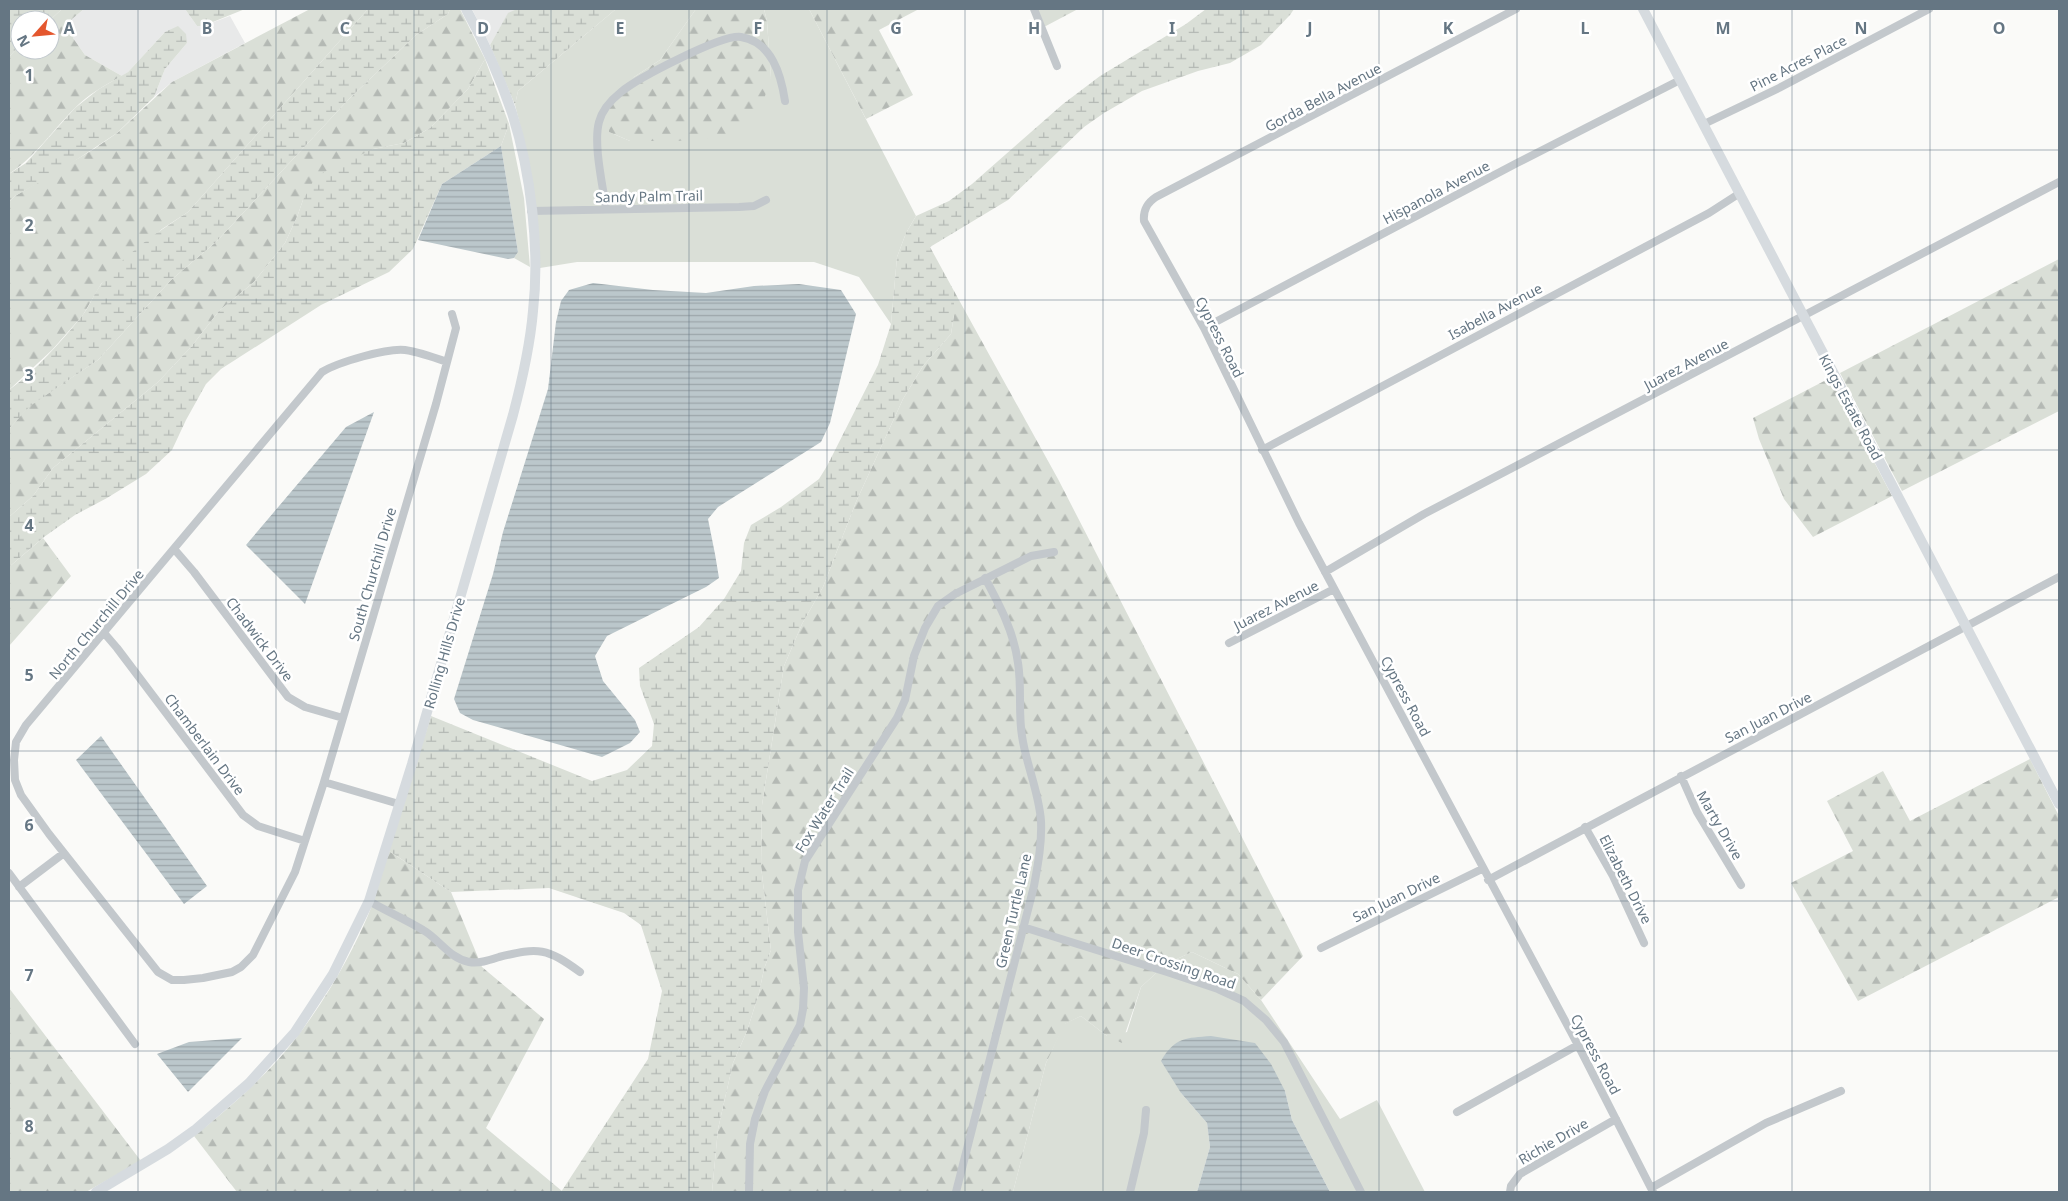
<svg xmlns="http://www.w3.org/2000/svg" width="2068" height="1201" viewBox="0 0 2068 1201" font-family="'Noto Sans',sans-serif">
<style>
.built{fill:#e8e9e9}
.green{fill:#dadfd7}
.forest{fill:url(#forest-firs)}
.wetland{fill:url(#wetland-marsh)}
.water{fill:url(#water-rules)}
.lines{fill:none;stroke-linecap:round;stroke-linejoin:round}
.street{stroke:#c3c8cc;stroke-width:8}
.secondary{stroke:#d6dbdf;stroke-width:10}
.grid{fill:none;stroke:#657683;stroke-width:1;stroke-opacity:0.55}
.labels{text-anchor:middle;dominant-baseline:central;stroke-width:5;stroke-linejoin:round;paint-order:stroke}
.street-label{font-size:14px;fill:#657683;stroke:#fff}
.grid-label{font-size:16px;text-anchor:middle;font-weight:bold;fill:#657683;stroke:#fff;stroke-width:5;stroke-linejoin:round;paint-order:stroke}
</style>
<defs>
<pattern id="forest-firs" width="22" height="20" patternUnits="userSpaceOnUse" patternTransform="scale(1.25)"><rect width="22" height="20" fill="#dadfd7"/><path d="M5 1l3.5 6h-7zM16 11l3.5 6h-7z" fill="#b4b9b4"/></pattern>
<pattern id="wetland-marsh" width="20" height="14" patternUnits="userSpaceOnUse" patternTransform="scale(1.25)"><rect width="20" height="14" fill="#dadfd7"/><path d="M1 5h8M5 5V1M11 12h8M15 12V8" fill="none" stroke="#b4b9b4"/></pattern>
<pattern id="water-rules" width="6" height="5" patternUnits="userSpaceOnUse" patternTransform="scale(1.25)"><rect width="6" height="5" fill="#bbc7cb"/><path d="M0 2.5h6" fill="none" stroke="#9ca6aa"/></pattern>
</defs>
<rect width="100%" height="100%" fill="#fafaf8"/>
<path class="built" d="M84,9H185L197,26H203L230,16L245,43L172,82L154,97L165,69L187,43L165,32L128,72L122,76L85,55L73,38L72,19Z
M472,9H517L508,14L490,45Z"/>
<path class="green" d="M616,9H696L660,60L634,77L609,132L630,141H678L771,78L767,21L764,9H809L916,216L906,233L897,257L891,324L859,277L814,262H577L540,268L525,144L515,105L518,91Z
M509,124L524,198L530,267L514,258L518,252L501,146Z
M1192,952L1238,974L1261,1000L1340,1119L1377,1100L1425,1192H1330L1292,1120L1285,1091L1181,1093L1207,1123L1210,1147L1197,1192H1013L1046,1063L1064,1024L1081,1016L1107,1036L1127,1032L1141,987L1166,964Z"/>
<path class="forest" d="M62,9H84L72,19L73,38L85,55L122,76C105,85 87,95 74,109C51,132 36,156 9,174V57L20,45V50H50V20Z
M310,9H368L188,212L162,229L101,284L83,315L52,350L9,390V202L15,196L94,149L117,133L172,82Z
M450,9H460L485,59L468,89L430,128L404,143L373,149L303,200L297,217L285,243L254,282L219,311L191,347L158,382L53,468L33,496L9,517V429L29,406L98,360L171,280L216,242L348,100L416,35L448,14Z
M696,9H764L767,21L771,78L757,120L730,137L678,141H630L609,132L610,99L634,77L660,60Z
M809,9H919L879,30L913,95L866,119Z
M1034,9H1078L1044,27Z
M2059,259V411L1902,491L1840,373Z
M954,291L1058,479L1303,956L1261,1000L1238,974L1192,952L1166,964L1141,987L1122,1043L1107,1036L1081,1016L1065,1024L1046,1063L1013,1192H712L718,1129L733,1063L747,1031L759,993L764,969L771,950L761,866L762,805L784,666L802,624L823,587L856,502L903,399L923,366L951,334L954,315Z
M1830,378L1892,496L1813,537L1784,499L1759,439L1753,418Z
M43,538L71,576L9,646V567Z
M2030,759L2059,816V897L1858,1001L1791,883L1853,851L1827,801L1883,771L1910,821Z
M389,851L451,892L482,967L544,1019L486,1128L562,1191L561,1192H237L194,1136C223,1113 251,1089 276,1062C315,1019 352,957 373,903C379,886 383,868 389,851Z
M9,988L141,1161L86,1192H9Z"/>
<path class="wetland" d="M9,9H62L50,20H20V45L9,57Z
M185,9H245L203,26H197Z
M368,9H450L448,14L416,35L348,100L216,242L171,280L98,360L30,406L9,429V390C36,370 61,342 82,316C90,306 94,293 102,283C124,254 158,232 188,212Z
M517,9H616L518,91L515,105L490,45L508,13Z
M1206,9H1294L1290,15L1261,45L1230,63L1198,71L1142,91L1104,113L1084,127L1008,200L930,247L954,291V315L951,334L923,366L903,399L856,502L823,587L802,624L784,666L762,805L761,866L771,950L764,969L759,993L747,1031L733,1063L718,1129L712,1192H561L648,1059L662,991L641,925L624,913L549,888L451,892L389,851L431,716L592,781L627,770L652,746L654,724L640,686L639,668L699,627L724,599L741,571L744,543L751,525L781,507L819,479L827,466L878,365L891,324L897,257L906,233L916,216L949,201L972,184L1063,104L1100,76L1186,24Z
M178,26L186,34L187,43L165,69L154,97L117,133L58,172L15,196L9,202V174L26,163L75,108L99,89L128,72L165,32Z
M485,59L509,124L501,146L442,184L413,249L389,272L321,305L221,369L206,384L186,420L172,450L146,474L107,498L75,515L44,537L9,567V517L33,496L53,468L158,382L191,347L219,311L254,282L285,243L297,217L303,200L316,176L373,149L404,143L430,128L468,89Z"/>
<path class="water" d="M501,146L518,252L514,258L508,259L418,240L442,184Z
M593,283L653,290L706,293L754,286L799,284L841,290L856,314L830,423L821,442L718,507L708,519L715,554L719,578L706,587L607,636L595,656L603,681L635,720L640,732L630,743L602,757L473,720L460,713L454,699L493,574L503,532L548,389L556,322L561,301L569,290Z
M374,412L305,604L246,545L346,427Z
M101,736L207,886L184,904L76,760Z
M1211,1036L1255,1043L1271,1064L1285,1091L1292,1120L1330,1192H1197L1210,1147L1207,1123L1181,1093L1161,1061C1175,1037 1186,1038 1211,1036Z
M242,1038L188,1092L157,1054L189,1042Z"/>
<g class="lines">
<path class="street" d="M1034,9L1057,66
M1516,9L1156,197C1147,203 1143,210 1144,221L1204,328L1299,523L1578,1045L1653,1192
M1704,124L1779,88L1929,9
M606,209C603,186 593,144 599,122C602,110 611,100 621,92C638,78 722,34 741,37C772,42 781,75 785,101
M531,211L739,207L754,206L766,200
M1204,328L1517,163L1680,80
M447,362C433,357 419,352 405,350C387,348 338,362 322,372L26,725L16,742L14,760L15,780L21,795L49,834L158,972L172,980H184L203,978L232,972L241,967L253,955L295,872L324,782L436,404L456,328L452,314
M1262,450L1709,213L1740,193
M175,550L194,572L288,697L305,707L343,718
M1325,572L1424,514L2059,182
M105,634L117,648L243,815L258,826L305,841
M1229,643L1334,589
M1681,776L1697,812L1741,885
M324,782L399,804
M1585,827L1613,876L1644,943
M9,873L135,1044
M1488,880L2059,577
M19,887L64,853
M369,901C386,911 405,919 423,930C439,939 449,958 469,962C479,964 490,960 499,957C539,947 547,948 580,972
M1023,927L1167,972L1218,989L1244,1001L1266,1020L1284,1042L1361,1192
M1321,948L1482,869
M1457,1112L1578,1045
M1651,1188L1766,1123L1841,1091
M749,1192L750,1144L755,1119L765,1091L800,1025L803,1009L804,988L798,932V890L805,861L897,718L905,700L914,656L925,628L938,606L955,594L1031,556L1054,552
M956,1192L1034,886C1038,864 1042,843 1041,821C1039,792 1026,764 1022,736C1018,712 1022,687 1018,663C1014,632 1000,606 985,578
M1130,1192L1144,1133L1146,1110
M1510,1192L1511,1186L1520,1174L1616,1119"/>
<path class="secondary" d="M1643,9L2059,804
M96,1192L168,1149L196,1129L249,1083L295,1032L333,974L369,901L412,764L513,415C522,381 530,347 533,311C540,249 531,172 512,113C500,77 484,42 466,9"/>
</g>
<path class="grid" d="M138,9V1192M276,9V1192M414,9V1192M551,9V1192M689,9V1192M827,9V1192M965,9V1192M1103,9V1192M1241,9V1192M1379,9V1192M1517,9V1192M1654,9V1192M1792,9V1192M1930,9V1192M9,150H2059M9,300H2059M9,450H2059M9,600H2059M9,751H2059M9,901H2059M9,1051H2059"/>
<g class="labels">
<g class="street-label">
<text transform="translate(1798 63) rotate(-27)">Pine Acres Place</text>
<text transform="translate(1323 97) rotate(-28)">Gorda Bella Avenue</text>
<text transform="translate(1436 192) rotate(-28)">Hispanola Avenue</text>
<text transform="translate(649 196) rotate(-1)">Sandy Palm Trail</text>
<text transform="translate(1495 311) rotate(-28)">Isabella Avenue</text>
<text transform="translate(1220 337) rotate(63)">Cypress Road</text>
<text transform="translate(1686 364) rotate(-28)">Juarez Avenue</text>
<text transform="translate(1851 407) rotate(62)">Kings Estate Road</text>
<text transform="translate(372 574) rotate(-74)">South Churchill Drive</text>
<text transform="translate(1276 605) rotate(-27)">Juarez Avenue</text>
<text transform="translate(96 624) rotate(-50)">North Churchill Drive</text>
<text transform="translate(260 639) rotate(53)">Chadwick Drive</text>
<text transform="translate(444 653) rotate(-74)">Rolling Hills Drive</text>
<text transform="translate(1406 696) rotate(62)">Cypress Road</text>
<text transform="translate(1768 717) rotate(-27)">San Juan Drive</text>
<text transform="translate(205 744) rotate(53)">Chamberlain Drive</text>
<text transform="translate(824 810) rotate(-58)">Fox Water Trail</text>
<text transform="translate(1720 825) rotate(60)">Marty Drive</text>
<text transform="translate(1626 879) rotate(63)">Elizabeth Drive</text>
<text transform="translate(1396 897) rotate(-26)">San Juan Drive</text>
<text transform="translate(1013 911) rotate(-77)">Green Turtle Lane</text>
<text transform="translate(1174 963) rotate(19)">Deer Crossing Road</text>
<text transform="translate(1596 1054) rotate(62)">Cypress Road</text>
<text transform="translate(1553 1141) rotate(-30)">Richie Drive</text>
</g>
</g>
<g class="grid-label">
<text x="69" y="34">A</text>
<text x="207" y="34">B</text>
<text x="345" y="34">C</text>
<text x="483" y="34">D</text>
<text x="620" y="34">E</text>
<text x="758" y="34">F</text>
<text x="896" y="34">G</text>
<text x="1034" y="34">H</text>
<text x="1172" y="34">I</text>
<text x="1310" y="34">J</text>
<text x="1448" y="34">K</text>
<text x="1585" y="34">L</text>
<text x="1723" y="34">M</text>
<text x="1861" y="34">N</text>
<text x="1999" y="34">O</text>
<text x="29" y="81">1</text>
<text x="29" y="231">2</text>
<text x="29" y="381">3</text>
<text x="29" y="531">4</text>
<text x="29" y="681">5</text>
<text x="29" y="831">6</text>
<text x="29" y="981">7</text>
<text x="29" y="1132">8</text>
</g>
<rect width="2068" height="1201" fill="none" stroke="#657683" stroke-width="20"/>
<g transform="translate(35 35) rotate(243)"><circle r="24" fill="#ffffff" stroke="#c1c8cd"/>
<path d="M0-4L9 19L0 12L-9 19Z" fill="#e4572e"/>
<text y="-8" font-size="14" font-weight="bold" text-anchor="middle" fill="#657683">N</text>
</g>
</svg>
